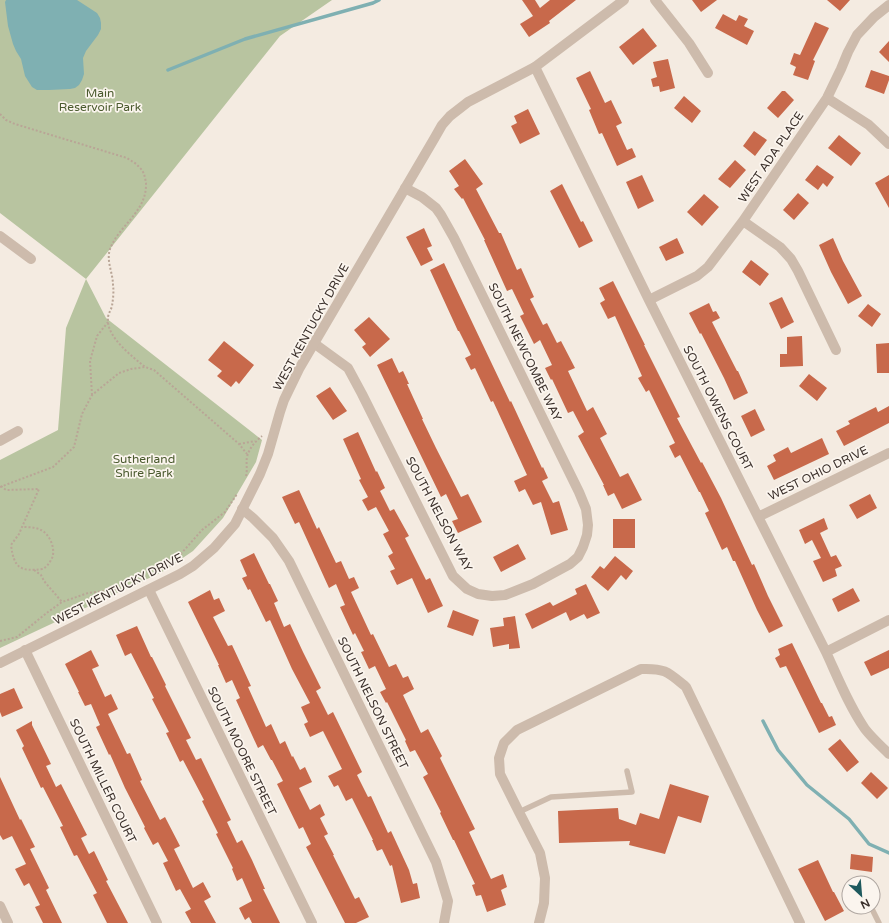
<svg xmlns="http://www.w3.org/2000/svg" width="889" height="923" viewBox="0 0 889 923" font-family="'Varela Round',sans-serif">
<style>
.green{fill:#b8c4a0}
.water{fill:#7fb0b2}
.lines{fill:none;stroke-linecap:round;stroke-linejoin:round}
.stream{stroke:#7fb0b2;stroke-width:3.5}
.building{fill:#c8694b}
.path{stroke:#b9a596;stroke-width:2;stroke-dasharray:2 2;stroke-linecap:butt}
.service{stroke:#cdbbac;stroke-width:5.5}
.minor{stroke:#cdbbac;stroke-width:10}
.tertiary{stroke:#cdbbac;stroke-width:10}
.labels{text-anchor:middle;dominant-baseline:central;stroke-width:3.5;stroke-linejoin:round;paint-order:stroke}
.park-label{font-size:12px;fill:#4a5a2e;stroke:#fbf5ee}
.street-label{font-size:12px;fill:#3b302b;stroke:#fbf5ee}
</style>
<rect width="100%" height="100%" fill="#f4ebe1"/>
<path class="green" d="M0,0H332L280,36L86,279L106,318L262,440L256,462L223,518L193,551L162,572L0,648V460L58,430L66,328L86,279L0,213Z"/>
<path class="water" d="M6,0H77L97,13L100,18L101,23V29L98,35L86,51L83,58L84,74L82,80L79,85L75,88L70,89L49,90H37L32,87L25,76L21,59L16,51L13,44L8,26L5,2Z"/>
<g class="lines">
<path class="stream" d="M168,70L245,39L373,3L379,0
M763,721L778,750L807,785L849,819L869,844L889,853"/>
</g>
<path class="building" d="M522,0H535L540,8L550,0H576L549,21L550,23L529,37L520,24L533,16Z
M692,0H717L701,12Z
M827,0H850L840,11Z
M723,14L736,21L739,15L748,19L744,26L754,31L747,45L715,28Z
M815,22L829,28L813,60L815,61L808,80L793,75L796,67L790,64L794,53L800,55Z
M643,28L657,46L633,65L619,47Z
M889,41V62L879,52Z
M668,59L675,88L660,92L659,86L653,87L651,79L657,77L653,62Z
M871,70L889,76V80L884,94L865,87Z
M590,71L605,103L611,100L622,123L616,126L627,150L632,148L636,157L617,166L602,133L599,134L589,110L591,109L576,78Z
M782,91H785L794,100L778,118L767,108Z
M684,96L701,111L692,123L674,108Z
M528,109L540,134L520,144L511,126L517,123L514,116Z
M754,131L767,140L755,156L743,146Z
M839,135L861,153L851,166L828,148Z
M465,159L483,184L476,189L499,233H501L517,270L521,268L534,297L530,299L543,325L547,323L557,343L561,341L575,368L568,371L587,411L593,407L607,434L600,438L620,477L628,473L642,500L622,509L614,493L608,496L603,485H604L578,436L584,432L573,411L568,413L552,379L551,380L545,368L552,365L540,340L534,344L520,316L524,314L512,289L507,291L484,240H485L463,198L462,199L454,189L459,186L449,171Z
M735,160L746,170L730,188L718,179Z
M817,165L834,177L827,187L823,183L818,190L805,180Z
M642,175L654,201L638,209L626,182Z
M889,175V208L875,183Z
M562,184L581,222L583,221L593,241L579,248L550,191Z
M798,193L809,203L794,220L783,210Z
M704,194L719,207L702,226L687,212Z
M424,228L432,246L427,248L433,260L421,266L406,237Z
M677,238L684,253L666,261L659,247Z
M833,238L843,261L862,296L848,304L831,272L819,245Z
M751,260L769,274L760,286L742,272Z
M444,263L510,402L511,401L542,468L543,467L548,478L542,481L553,503L559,501L568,530L551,535L541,502L533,505L525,489L519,492L514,481L527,475L493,401L491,402L475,368L471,370L465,358L471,355L459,331H458L430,270Z
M613,281L645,345H644L680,417L677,418L701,463L702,462L721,498L752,565L754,564L768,596L783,626L769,633L757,610L735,561H733L727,547L722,550L705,513L709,511L700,492H699L680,455L675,458L669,446L675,443L649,390L646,392L638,378L642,376L615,316L608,319L600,303L605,300L599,288Z
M782,297L794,322L781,329L769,303Z
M709,303L713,312L716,311L720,318L712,322L737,371H738L748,393L734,400L724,378L701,333L700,334L689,313Z
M868,304L881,314L872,327L858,316Z
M369,317L390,339L370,357L362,347L366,344L354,330Z
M802,336L803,366L780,367V354H787V337Z
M224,341L254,365L239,384L236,381L231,387L217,376L222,371L208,360Z
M889,343V373H877L876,344Z
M392,358L399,373L403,371L409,384H407L423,419H422L436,448L461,497L468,494L482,522L458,533L452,521L458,519L446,494L441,497L377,365Z
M809,374L827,388L817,401L799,386Z
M330,387L347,411L333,420L316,396Z
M889,406V423L844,446L836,431L850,424L848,421L876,407L878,412Z
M755,409L765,430L751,437L741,416Z
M358,432L376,472L377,471L385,488L380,491L390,511L394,509L409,536L405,538L426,580L430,578L443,606L428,613L412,578L397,585L390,571L395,569L388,556L393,553L383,534L389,531L376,507L368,511L362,500L368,497L359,480L361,479L343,439Z
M822,438L829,454L774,480L767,466L776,461L773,455L788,447L791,453Z
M299,490L317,529L319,527L336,563L341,561L349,579L354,577L359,588L351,592L371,635L373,634L389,667L396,664L403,678L408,676L414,689L403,695L421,733L428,729L442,756L440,758L475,829L469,832L491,879L503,874L507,887L501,890L506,905L487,912L481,895L476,896L472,885L475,884L454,840H453L440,813L441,812L423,777L428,774L415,750L410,752L405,741L406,740L387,702L386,703L380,692L386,689L375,666L369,669L361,652L364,651L355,633L353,635L340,607L345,605L336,584L329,588L299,522L295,524L282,497Z
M870,494L877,508L857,519L849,505Z
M824,518L828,529L820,533L831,557L836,555L842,566L835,569L837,576L823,582L813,561L821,558L812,540L805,544L799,530Z
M613,519H635V548H613Z
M518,544L526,559L501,572L493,557Z
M254,553L269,584H270L278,601L274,603L284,627L290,624L303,652L321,688L316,691L328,715L333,712L362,772L357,775L368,797L371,796L388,833L391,831L409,870L413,884L417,883L420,898L401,903L392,865L390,866L382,849L377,851L372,840H373L352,798L346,801L338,785L334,787L328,776L342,769L323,731L310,737L304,724L308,722L301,707L310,703L292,669L270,620L266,622L250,589L248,590L242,578L247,576L240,560Z
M615,556L633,571L626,580L621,575L608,591L591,577L600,566L604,569Z
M586,584L600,613L587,619L584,614L570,621L566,612L532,629L525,614L550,602L553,606L577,594L575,589Z
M853,588L860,601L838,612L832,599Z
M210,590L214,600L219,598L225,611L213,617L228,646L232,645L239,660L251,686L248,687L266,727L271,724L280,744L285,741L292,757L293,756L300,770L305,767L312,782L299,788L310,810L320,804L325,815L320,818L328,834L324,836L334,855H333L355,899L359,897L369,917L356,923H345L306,847L311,844L303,827L299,829L277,784L283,781L272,760H271L263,745L258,748L236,700L240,698L232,680L226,683L218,665H219L188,602Z
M453,610L479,620L473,636L447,627Z
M515,616L520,648L509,649V644L493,647L490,628L504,626L503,618Z
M137,626L151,657H152L166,685L165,686L191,738L186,740L196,760L201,758L231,820L227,822L237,843L242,840L252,860L265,889H263L280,923H252L249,917L245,920L239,908L252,901L242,878L237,881L232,869L233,868L216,834L218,833L202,801L204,800L183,760L180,762L166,733L169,732L152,699L154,698L131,653L125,656L116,635Z
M792,643L821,703H822L829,717L832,716L836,725L819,733L786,666L780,668L775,658L780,655L778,649Z
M91,650L99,666L92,669L105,697L111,694L118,709L108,714L127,754L130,753L142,780L140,781L160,820L165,817L180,846L174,849L193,888L203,882L211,897L204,901L216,923H191L185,912L191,909L180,889L176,891L163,863L168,861L158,842L153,845L144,828L145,827L125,788L110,754L109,755L96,727L100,725L91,704L85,706L78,692H79L65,664Z
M889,650V668L871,676L864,662Z
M14,688L23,708L2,717L0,712V694Z
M32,721V725L51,764L46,766L56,787L61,784L87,835L81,838L89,854L94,851L108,880L106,881L128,923H107L93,895L97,893L77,855L74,856L60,827L63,826L43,787L41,788L22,748L24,746L16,730Z
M840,739L859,762L847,772L828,749Z
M871,772L888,788L877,799L861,783Z
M0,777L20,820L21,819L35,847L30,849L49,888L46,890L62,923H43L35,907L40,905L29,883L24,886L15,869L26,864L12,836L3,840L0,835Z
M670,784L709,796L701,823L678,816L665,854L629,845L630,841L559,843L558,811L618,808L619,819L636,825L640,813L659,819Z
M851,854L873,857L872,872L850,869Z
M818,860L833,892H834L844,911L825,921L798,869Z"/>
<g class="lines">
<path class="path" d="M0,114L6,120L15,124L127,158C131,161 136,163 139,167C144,171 145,177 146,183C147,212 119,225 110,249C106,261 113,273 113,285C114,292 113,299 112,306C111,310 108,314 108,318C106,337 132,356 145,367
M92,395L90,361L97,336L108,322
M239,444L255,441
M246,476C248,469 245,460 248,454C250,447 257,440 262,436
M1,486L6,490L39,489L22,527L19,534L11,545C14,568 20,572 43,569C46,567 49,564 51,560C57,551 50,534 41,530C35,527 27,527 22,527
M0,487L53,467L74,447L82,414L92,395L119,373L131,369L145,367L154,370L239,444L247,454
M170,566L202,530L225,512L237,494
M34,570L41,575L44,581L62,602
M0,641L17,637L48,612L62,602L88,593L126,588"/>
<path class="service" d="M519,812L551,797L632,792L627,771
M871,907L879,923"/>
<path class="minor" d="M655,0L689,43L708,73
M535,67L649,300L826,652C838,678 849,706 865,729C872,738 881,746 889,754
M827,98L869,125L889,144
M743,221L780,247L791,259L798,271L836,350
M0,236L31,259
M649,300L697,276L708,267L743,221L827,98L841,69L848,52L857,35L874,17L889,5
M315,344L348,368L362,394L453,576L467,589L478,594L492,596L505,595L533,584L570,564L578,557L583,547L587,535L588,525L586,509L579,492L454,238L441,215L436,208L422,197L405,188
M0,441L18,431
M242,509L253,518L273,538L289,561L436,862L448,901L444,923
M758,517L889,453
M149,590L312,923
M25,650L157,923
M826,652L889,620
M0,906L8,923
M539,923L544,903L545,878L540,853L519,812L500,774L499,758L504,743L517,730L641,669C665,668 668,672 686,687L800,923"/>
<path class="tertiary" d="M0,663L180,574L193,566L214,548L235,524L260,474L268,454L280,412L284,400L299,369L434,139L442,125L450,116L468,102L535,67L624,0"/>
</g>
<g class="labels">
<g class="park-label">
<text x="100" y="93">Main<tspan x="100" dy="14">Reservoir Park</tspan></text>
<text x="144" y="459">Sutherland<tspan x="144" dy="14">Shire Park</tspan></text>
</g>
<g class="street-label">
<text transform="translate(771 157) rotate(-56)">WEST ADA PLACE</text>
<text transform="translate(311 327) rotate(-61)">WEST KENTUCKY DRIVE</text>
<text transform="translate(525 352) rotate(64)">SOUTH NEWCOMBE WAY</text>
<text transform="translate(718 408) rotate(63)">SOUTH OWENS COURT</text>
<text transform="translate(818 473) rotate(-26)">WEST OHIO DRIVE</text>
<text transform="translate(439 514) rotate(62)">SOUTH NELSON WAY</text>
<text transform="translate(118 589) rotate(-27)">WEST KENTUCKY DRIVE</text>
<text transform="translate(373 703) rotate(64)">SOUTH NELSON STREET</text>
<text transform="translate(242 751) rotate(64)">SOUTH MOORE STREET</text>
<text transform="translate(103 781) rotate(64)">SOUTH MILLER COURT</text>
</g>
</g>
<g transform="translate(861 895) rotate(154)"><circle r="19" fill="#fbf5ee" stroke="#aea6a0"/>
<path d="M0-3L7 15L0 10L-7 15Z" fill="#1f5a5e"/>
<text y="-6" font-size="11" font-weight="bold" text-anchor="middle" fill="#3b302b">N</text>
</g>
</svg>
